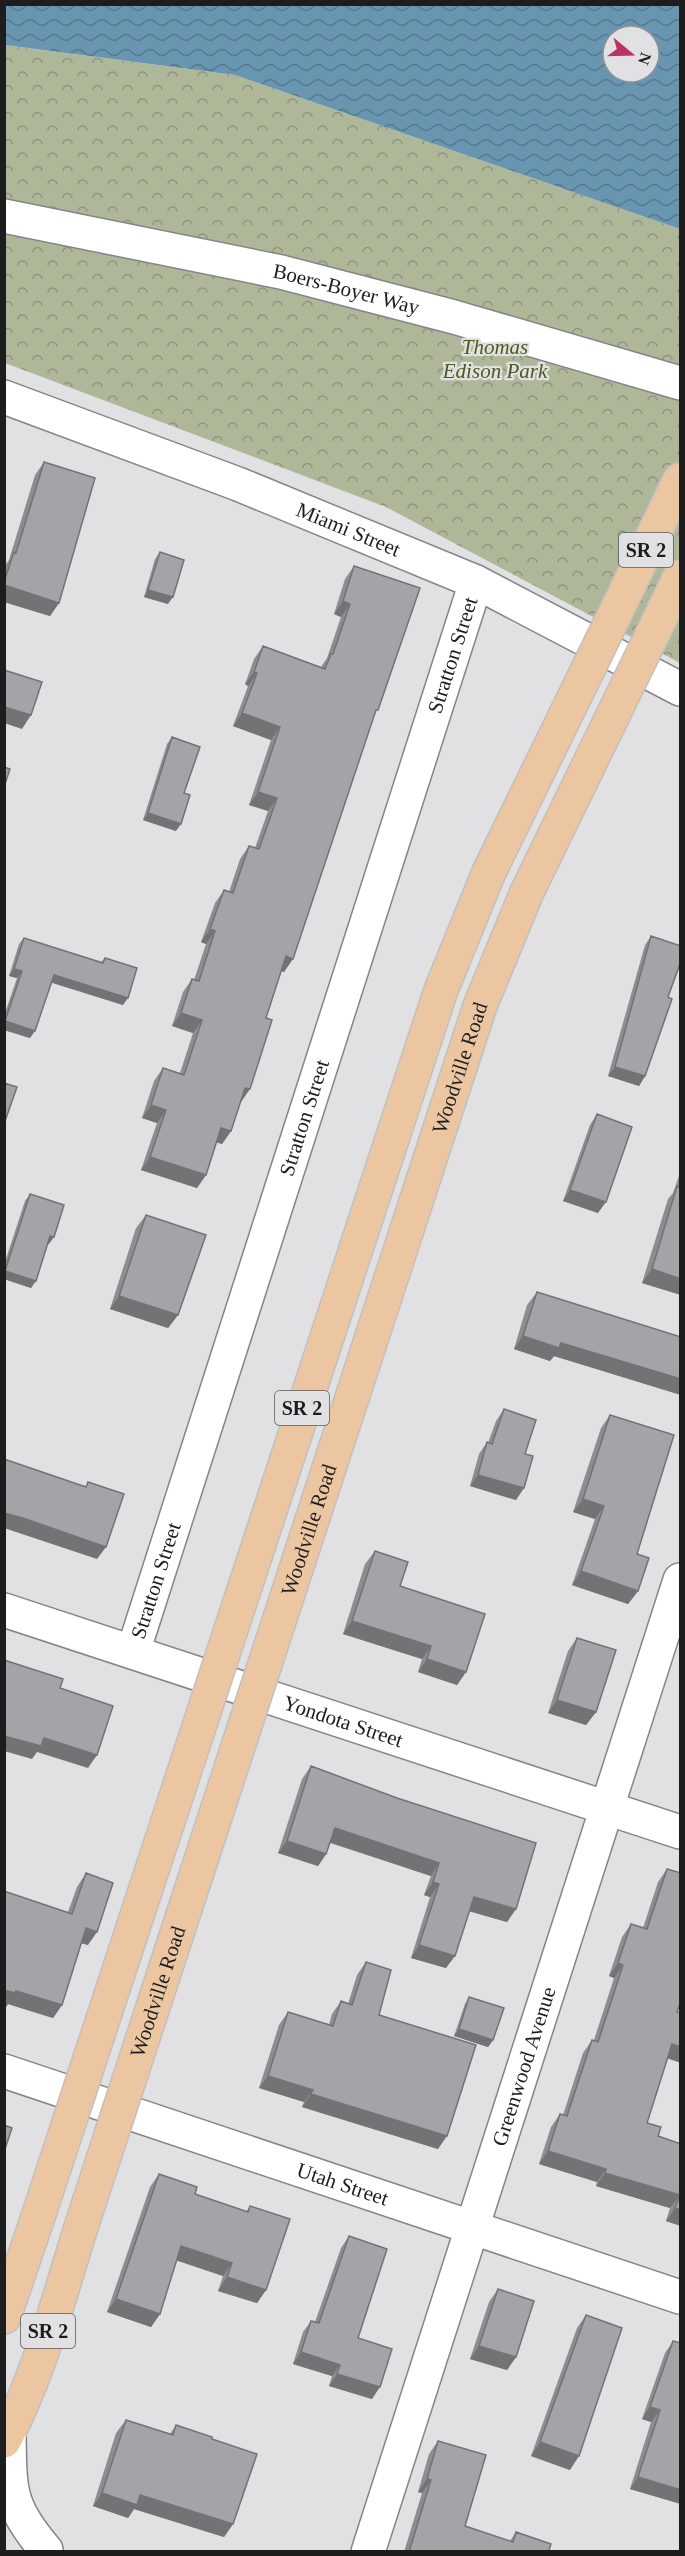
<svg xmlns="http://www.w3.org/2000/svg" width="685" height="2556" viewBox="0 0 685 2556" font-family="Georgia,serif">
<style>
.forest{fill:url(#forest-crowns)}
.water{fill:url(#water-waves);fill-rule:evenodd}
.lines{fill:none;stroke-linecap:round;stroke-linejoin:round}
.minor-casing{stroke:#858588;stroke-width:36}
.major-casing{stroke:#c0c0c0;stroke-width:36}
.minor{stroke:#fff;stroke-width:33}
.major{stroke:#ebc6a0;stroke-width:33}
.major-bridge-casing{stroke:#c0c0c0;stroke-width:36;stroke-linecap:butt}
.major-bridge{stroke:#ebc6a0;stroke-width:33}
.wall{fill:#8d8d90}
.shaded-wall{fill:#737376}
.building{fill:#a4a4a8;stroke:#737376;stroke-width:1.5}
.labels{text-anchor:middle;dominant-baseline:central;stroke-width:4.5;stroke-linejoin:round;paint-order:stroke}
.shield{fill:#e1e1e4;stroke:#585859;stroke-width:1.5}
.shield-label{font-size:20px;font-weight:bold;fill:#1d1d1e}
.street-label{font-size:21px;fill:#1d1d1e;stroke:#e1e1e4}
.park-label{font-size:21px;font-style:italic;fill:#4c5b17;stroke:#e1e1e4}
</style>
<defs>
<pattern id="forest-crowns" width="20" height="18" patternUnits="userSpaceOnUse" patternTransform="scale(1.5)"><rect width="20" height="18" fill="#aeb899"/><path d="M2 6a3 3 0 1 1 6 0M12 15a3 3 0 1 1 6 0" fill="none" stroke="#8d957c"/></pattern>
<pattern id="water-waves" width="16" height="10" patternUnits="userSpaceOnUse" patternTransform="scale(1.5)"><rect width="16" height="10" fill="#6895b0"/><path d="M0 5q4-4 8 0t8 0" fill="none" stroke="#55798f"/></pattern>
</defs>
<rect width="100%" height="100%" fill="#e1e1e4"/>
<path class="forest" d="M4,45L235,75L680,229V663L386,507L5,363Z"/>
<path class="water" d="M5,4L680,5V229L235,75L5,45ZM613,36H649V72H613Z"/>
<g class="lines">
<defs>
<g id="minor">
<path id="s1" d="M4,216L281,272L454,317L680,383"/>
<path id="s2" d="M4,397L238,484L476,582L680,689"/>
<path id="s3" d="M4,1610L680,1832"/>
<path id="s4" d="M133,1652L476,582"/>
<path id="s5" d="M4,2071L680,2297"/>
<path d="M9,2434C10,2490 8,2506 46,2550"/>
<path id="s6" d="M368,2552L680,1580"/>
</g>
<path id="major" d="M612,620L680,480
M653,633L680,577
M4,2317L39,2214
M4,2441C41,2372 60,2292 84,2218"/>
</defs>
<use href="#minor" class="minor-casing"/>
<use href="#major" class="major-casing"/>
<use href="#minor" class="minor"/>
<use href="#major" class="major"/>
<defs>
<g id="major-bridge">
<path d="M39,2214L441,990L489,872L612,620"/>
<path id="s7" d="M84,2218L480,1006L527,892L653,633"/>
</g>
</defs>
<use href="#major-bridge" class="major-bridge-casing"/>
<use href="#major-bridge" class="major-bridge"/>
</g>
<path class="wall" d="M44,462L59,603L50,616L4,602V567L9,560L35,475Z
M160,552L168,604L144,597L155,559Z
M354,566L373,717L284,972L281,971L266,1018L241,1102L231,1131L222,1144L216,1142L206,1175L197,1188L141,1170L157,1123L142,1118L154,1081L163,1068L180,1073L193,1033L172,1026L183,992L192,979L194,980L206,944L201,942L215,903L224,890L229,892L240,859L249,846L255,848L268,811L249,805L271,740L233,726L248,686L245,684L254,659L263,646L321,667L327,658L341,617L334,614L345,579Z
M172,737L184,793L176,831L143,820L167,744Z
M651,936L668,997L645,1076L639,1086L608,1076L645,945Z
M24,938L101,962L105,958L123,1005L52,982L30,1038L4,1030V1016L17,978L9,976L19,944Z
M597,1114L598,1213L563,1201L590,1125Z
M681,1170V1295L642,1283L668,1199L673,1193Z
M30,1194L49,1244H48L31,1288L4,1279V1265L25,1201Z
M146,1215L178,1315L168,1328L110,1309L136,1228Z
M537,1292L681,1337V1395L554,1356L550,1361L514,1349L527,1305Z
M504,1409L525,1454L516,1500L470,1486L479,1454L487,1442L488,1443L496,1421Z
M610,1415L637,1554L638,1591L628,1604L572,1585L595,1519L573,1512L601,1428Z
M375,1551L400,1586L466,1672L457,1685L418,1672L422,1659L343,1634L365,1564Z
M577,1638L596,1712L586,1725L548,1713L568,1651Z
M311,1766L516,1909L507,1922L469,1911L446,1968L411,1958L430,1897L424,1895L431,1876L330,1843L326,1854L318,1866L278,1853L302,1779Z
M667,1869L677,2012L668,2058L647,2123L658,2136L681,2144V2226L666,2221L670,2208L596,2186L597,2182L539,2164L551,2127L560,2114L563,2115L583,2053L592,2040H594L614,1978L609,1976L622,1937L631,1924L643,1928L658,1882Z
M86,1873L88,1945L81,1943L62,2005L53,2018L8,2004L6,2007L4,2006V1891L68,1912L77,1887Z
M366,1962L379,2015L438,2149L302,2107L304,2102L259,2088L279,2025L288,2012L329,2025L332,2014L341,2001L348,2004L357,1975Z
M469,1997L493,2040L488,2047L454,2036L465,2004Z
M159,2174L195,2194L246,2212L250,2206L266,2290L257,2303L218,2291L223,2276L177,2260L160,2314L151,2327L107,2312L150,2187Z
M349,2236L358,2338L372,2399L329,2386L332,2376L293,2364L303,2332L311,2321L315,2322L341,2248Z
M498,2289L516,2357L507,2370L470,2359L489,2302Z
M586,2315L570,2470L531,2456L577,2328Z
M673,2341L681,2504L630,2489L651,2422L642,2419L665,2353Z
M126,2420L170,2434L176,2425L212,2439L233,2524L224,2537L134,2509L128,2518L93,2506L116,2433Z
M438,2441L465,2526L510,2541L516,2532L549,2550L554,2552H404L422,2493L418,2492L429,2454Z"/>
<path class="shaded-wall" d="M4,585L59,603L50,616L4,602Z
M148,590L173,597L168,604L144,597Z
M343,601L350,604L341,617L334,614Z
M254,672L257,673L248,686L245,684Z
M4,707L31,715L22,729L4,723Z
M242,713L280,727L271,740L233,726Z
M258,792L277,798L268,811L249,805Z
M148,813L181,824L176,831L143,820Z
M210,929L215,931L206,944L201,942Z
M286,956L293,959L284,972L277,969Z
M14,969L22,971L17,978L9,976Z
M54,975L128,998L123,1005L49,982Z
M181,1013L202,1020L193,1033L172,1026Z
M5,1021L35,1031L30,1038L4,1030Z
M615,1067L645,1076L639,1086L608,1076Z
M245,1088L250,1089L241,1102L236,1101Z
M151,1105L166,1110L157,1123L142,1118Z
M221,1128L231,1131L222,1144L212,1141Z
M150,1157L206,1175L197,1188L141,1170Z
M570,1190L606,1202L598,1213L563,1201Z
M50,1236L54,1237L49,1244L45,1243Z
M652,1269L681,1279V1295L642,1283Z
M5,1271L36,1281L31,1288L4,1279Z
M119,1296L178,1315L168,1328L110,1309Z
M523,1336L561,1343L681,1379V1395L554,1356L550,1361L514,1349Z
M478,1475L524,1488L516,1500L470,1486Z
M583,1499L604,1506L595,1519L573,1512Z
M4,1513L23,1518L106,1547L97,1559L4,1528Z
M581,1571L638,1591L628,1604L572,1585Z
M352,1621L431,1646L422,1659L343,1634Z
M427,1659L466,1672L457,1685L418,1672Z
M557,1700L596,1712L586,1725L548,1713Z
M4,1736L44,1738L97,1755L88,1768L37,1752L32,1759L4,1751Z
M335,1828L439,1863L431,1876L326,1841Z
M287,1841L326,1854L318,1866L278,1853Z
M433,1882L439,1884L430,1897L424,1895Z
M474,1897L516,1909L507,1922L465,1910Z
M86,1928L97,1932L88,1945L77,1942Z
M419,1945L455,1956L446,1968L411,1958Z
M618,1963L623,1965L614,1978L609,1976Z
M4,1990L16,1991L62,2005L53,2018L8,2004L6,2007L4,2006Z
M459,2029L493,2040L488,2047L454,2036Z
M672,2044L681,2047V2063L663,2057Z
M268,2076L313,2090L304,2102L259,2088Z
M311,2094L447,2136L438,2149L302,2107Z
M548,2151L606,2169L597,2182L539,2164Z
M605,2173L680,2195L670,2208L596,2186Z
M675,2208L681,2210V2226L666,2221Z
M181,2246L232,2263L223,2276L172,2259Z
M227,2277L266,2290L257,2303L218,2291Z
M116,2299L160,2314L151,2327L107,2312Z
M479,2346L516,2357L507,2370L470,2359Z
M301,2352L340,2365L332,2376L293,2364Z
M337,2374L380,2387L372,2399L329,2386Z
M650,2407L660,2410L651,2422L642,2419Z
M540,2442L579,2456L570,2470L531,2456Z
M638,2477L681,2490V2504L630,2489Z
M427,2479L431,2480L422,2493L418,2492Z
M102,2493L140,2495L233,2524L224,2537L134,2509L128,2518L93,2506Z"/>
<path class="building" d="M44,462L95,478L59,603L4,585V582L14,552L16,553Z
M160,552L184,560L173,597L148,590Z
M354,566L420,588L378,710H376L293,959L286,956L266,1018L272,1020L250,1089L245,1088L231,1131L221,1128L206,1175L150,1157L166,1110L151,1105L163,1068L184,1075L202,1020L181,1013L192,979L199,981L215,931L210,929L224,890L233,893L249,846L259,849L277,798L258,792L280,727L242,713L257,673L254,672L263,646L325,669L331,654H333L350,604L343,601Z
M4,670L42,682L31,715L4,707Z
M172,737L200,747L184,793L190,795L181,824L148,813Z
M4,767L10,769L4,787Z
M651,936L681,946V961L668,997L672,999L645,1076L615,1067Z
M24,938L103,963L105,958L137,968L128,998L54,975L35,1031L5,1021L22,971L14,969Z
M4,1083L17,1087L4,1124Z
M597,1114L632,1127L606,1202L570,1190Z
M681,1184V1279L652,1269L677,1186L679,1187Z
M30,1194L64,1205L54,1237L50,1236L36,1281L5,1271Z
M146,1215L206,1235L178,1315L119,1296Z
M537,1292L681,1337V1379L561,1343L559,1348L523,1336Z
M504,1409L536,1420L525,1454L533,1456L524,1488L478,1475L487,1442L492,1444Z
M610,1415L674,1435L637,1554L649,1558L638,1591L581,1571L604,1506L583,1499Z
M4,1459L86,1487L88,1482L124,1494L106,1547L23,1518L4,1513Z
M375,1551L408,1562L400,1586L485,1614L466,1672L427,1659L431,1646L352,1621Z
M577,1638L616,1650L596,1712L557,1700Z
M4,1660L63,1679L60,1688L113,1706L97,1755L44,1738L41,1746L4,1736Z
M311,1766L397,1798L536,1843L516,1909L474,1897L455,1956L419,1945L439,1884L433,1882L439,1863L335,1828L326,1854L287,1841Z
M667,1869L681,1873V2001L677,2012L681,2013V2047L672,2044L647,2123L661,2127L658,2136L681,2144V2210L675,2208L680,2195L605,2173L606,2169L548,2151L560,2114L567,2116L592,2040L598,2042L623,1965L618,1963L631,1924L647,1929Z
M86,1873L113,1883L97,1932L86,1928L62,2005L16,1991L15,1993L4,1990V1891L72,1914Z
M366,1962L391,1970L379,2015L476,2045L447,2136L311,2094L313,2090L268,2076L288,2012L333,2026L341,2001L352,2005Z
M469,1997L504,2008L493,2040L459,2029Z
M4,2125L12,2128L4,2152Z
M159,2174L197,2187L195,2194L248,2212L250,2206L290,2219L266,2290L227,2277L232,2263L181,2246L160,2314L116,2299Z
M349,2236L387,2249L358,2338L392,2349L380,2387L337,2374L340,2365L301,2352L311,2321L319,2323Z
M498,2289L534,2301L516,2357L479,2346Z
M586,2315L622,2328L579,2456L540,2442Z
M673,2341L681,2343V2490L638,2477L660,2410L650,2407Z
M126,2420L173,2435L176,2425L212,2437V2439L257,2454L233,2524L140,2495L137,2505L102,2493Z
M438,2441L486,2455L465,2526L513,2542L516,2532L551,2544L549,2550L554,2552H409L431,2480L427,2479Z"/>
<g class="labels">
<g class="shield">
<rect x="619" y="533" width="54" height="34" rx="4.5"/>
<rect x="275" y="1391" width="54" height="34" rx="4.5"/>
<rect x="21" y="2314" width="54" height="34" rx="4.5"/>
</g>
<g class="shield-label">
<text x="646" y="550">SR 2</text>
<text x="302" y="1408">SR 2</text>
<text x="48" y="2331">SR 2</text>
</g>
<g class="street-label">
<text stroke="none"><textPath href="#s1" startOffset="350">Boers-Boyer Way</textPath></text>
<text stroke="none"><textPath href="#s2" startOffset="369">Miami Street</textPath></text>
<text stroke="none"><textPath href="#s4" startOffset="1047">Stratton Street</textPath></text>
<text stroke="none"><textPath href="#s7" startOffset="1210">Woodville Road</textPath></text>
<text stroke="none"><textPath href="#s4" startOffset="561">Stratton Street</textPath></text>
<text stroke="none"><textPath href="#s7" startOffset="724">Woodville Road</textPath></text>
<text stroke="none"><textPath href="#s4" startOffset="75">Stratton Street</textPath></text>
<text stroke="none"><textPath href="#s3" startOffset="357">Yondota Street</textPath></text>
<text stroke="none"><textPath href="#s7" startOffset="238">Woodville Road</textPath></text>
<text stroke="none"><textPath href="#s6" startOffset="510">Greenwood Avenue</textPath></text>
<text stroke="none"><textPath href="#s5" startOffset="357">Utah Street</textPath></text>
</g>
<g class="park-label">
<text x="495" y="347">Thomas<tspan x="495" dy="24">Edison Park</tspan></text>
</g>
</g>
<rect width="685" height="2556" fill="none" stroke="#1d1d1e" stroke-width="12"/>
<g transform="translate(631 54) rotate(109)"><circle r="28" fill="#e1e1e4" stroke="#939395" stroke-width="1.5"/>
<path d="M0-4.5L10 22L0 15L-10 22Z" fill="#bd3063"/>
<text y="-9" font-size="16" font-weight="bold" text-anchor="middle" fill="#1d1d1e">N</text>
</g>
</svg>
